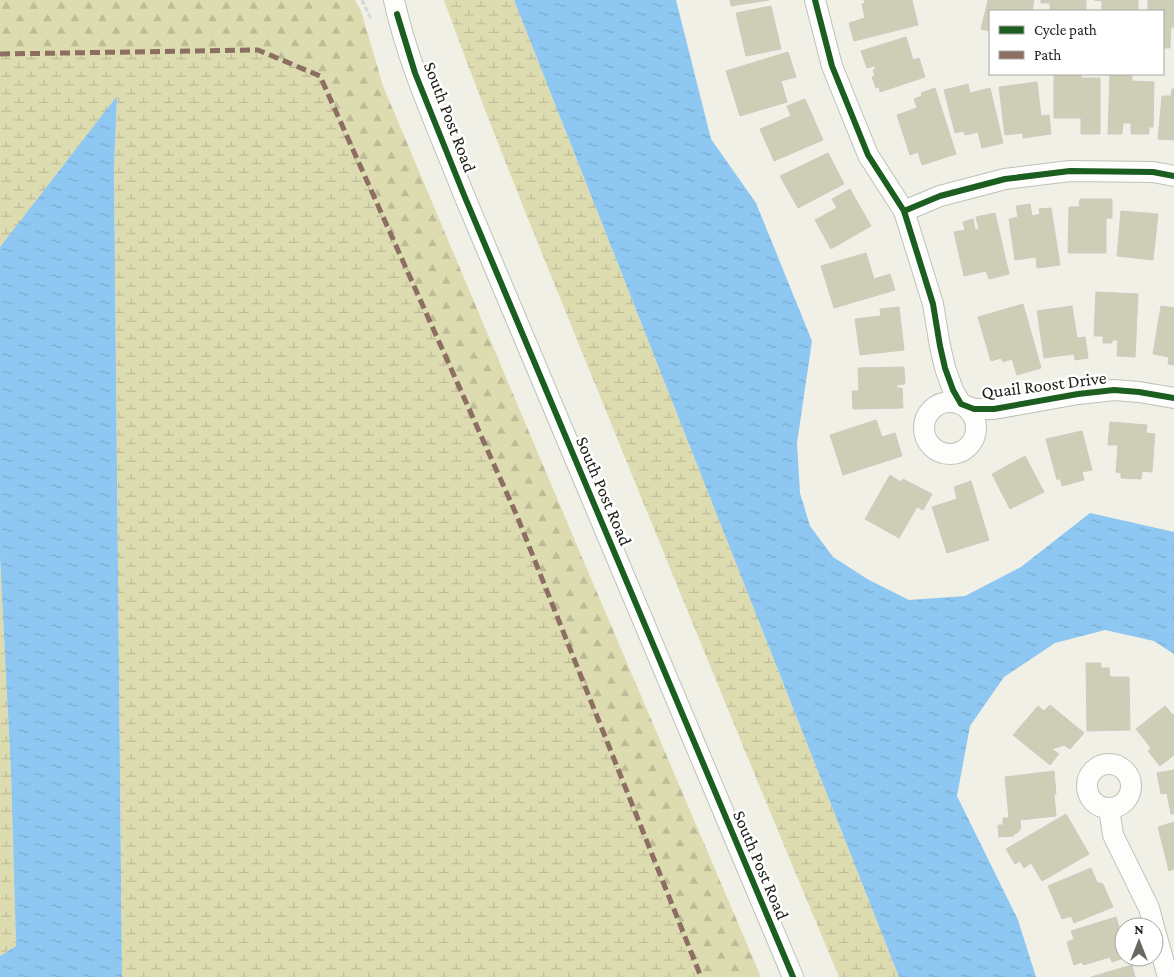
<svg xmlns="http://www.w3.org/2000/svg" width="1174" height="977" viewBox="0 0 1174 977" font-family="'Crimson Pro',serif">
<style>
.forest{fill:url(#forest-firs)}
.wetland{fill:url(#wetland-marsh)}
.water{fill:url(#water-ripples)}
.building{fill:#cecdb5;stroke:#ccccc4}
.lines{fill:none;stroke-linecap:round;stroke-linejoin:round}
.minor-casing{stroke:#c0c0b8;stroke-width:22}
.path{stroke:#d7d7d5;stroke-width:3;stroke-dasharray:5 2.5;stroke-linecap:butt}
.minor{stroke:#fdfdfb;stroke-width:20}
.quiet{stroke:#8d6e63;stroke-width:5;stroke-dasharray:10 5;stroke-linecap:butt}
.cycleway-casing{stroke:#fff;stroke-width:9}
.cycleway{stroke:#1b5e20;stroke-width:6}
.labels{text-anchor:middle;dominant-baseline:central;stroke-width:5;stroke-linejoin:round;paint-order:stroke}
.street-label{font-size:18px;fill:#20201a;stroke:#fff}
</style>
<defs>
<pattern id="forest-firs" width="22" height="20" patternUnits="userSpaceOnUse" patternTransform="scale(1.25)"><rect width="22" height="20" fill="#dddcb0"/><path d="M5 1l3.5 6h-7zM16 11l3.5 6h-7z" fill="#bdbc97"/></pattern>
<pattern id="wetland-marsh" width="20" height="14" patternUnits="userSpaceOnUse" patternTransform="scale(1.25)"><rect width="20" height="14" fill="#dddcb0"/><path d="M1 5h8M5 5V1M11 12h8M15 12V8" fill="none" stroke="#bdbc97"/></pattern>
<pattern id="water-ripples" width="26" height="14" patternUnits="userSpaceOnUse" patternTransform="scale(1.25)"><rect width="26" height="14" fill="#8dc7f2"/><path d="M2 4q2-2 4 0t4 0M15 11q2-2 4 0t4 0" fill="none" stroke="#79abcf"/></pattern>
</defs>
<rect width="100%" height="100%" fill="#f0f0e6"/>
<path class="forest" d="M0,0H355L361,11L383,86L578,548L761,977H701L517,516L320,76L258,50L0,54Z"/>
<path class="wetland" d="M444,0H514L899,977H839C763,796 689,615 615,433C557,290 497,146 444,0Z
M258,50L320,76L517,516L701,977H122L114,169L117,97L0,247V54Z
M0,557L11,773L16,946L0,956Z"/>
<path class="water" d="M514,0H676L711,139L756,203L812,341L797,443L800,493L810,526L833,557L869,580L909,600L965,596L1021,567L1090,513L1174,532V654L1154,641L1105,630L1055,643L1004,677L970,726L957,796L1018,920L1036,977H899Z
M117,96L114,169L122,977H0V956L16,946L11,773L0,557V247Z"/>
<path class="building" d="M730,0H769L731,6Z
M864,0H912L918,25L854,41L849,23L865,18L862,4L865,3Z
M988,0H1034L1032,11H990V31L981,29Z
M1041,0H1086V11H1050V3H1041Z
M1094,0H1138V11H1102V1Z
M1148,0H1174V27H1171L1170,48H1163V11H1148Z
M771,6L781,49L746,56L736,13Z
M906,37L913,60L919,58L925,77L880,92L879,87L876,88L872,77L875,76L873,70L876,69L874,66L867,68L861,51Z
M788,52L796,77L781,81L787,102L740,116L726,71Z
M1054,74H1081V78H1100V134H1081V118H1054Z
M1110,74H1132V81L1154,82L1153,127H1149V134H1131V123H1123L1122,134H1108Z
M1037,82L1041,116L1049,115L1051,134L1023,138V133L1005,135L999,87Z
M968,84L970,93L990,88L1003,143L982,148L978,132L965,135L964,131L955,133L944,90Z
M935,88L956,154L922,165L918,152L910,155L897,115L917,108L914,99L922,96L921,93Z
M1172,89H1174V140L1158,139L1162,96H1171Z
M805,99L823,140L774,161L760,129L791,116L787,106Z
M828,153L844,184L798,208L780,176Z
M850,189L871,226L831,249L815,220L837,208L832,199Z
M1080,199H1112V218H1106V253H1068L1069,207H1079Z
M1030,204L1032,216L1040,214L1039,209L1051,208L1060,265L1037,268L1036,257L1015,260L1009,219L1018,217L1016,206Z
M1121,211L1158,214L1153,260L1117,256Z
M995,213L1009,274L989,279L986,271L964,276L954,232L965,230L963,222L973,219L975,230L979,229L976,217Z
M866,253L874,279L890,274L895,290L834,308L821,266Z
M1096,292L1138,294L1135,357L1117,356L1118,340H1112V343H1103V336H1094Z
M1023,304L1041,368L1017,375L1012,359L1003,362L1001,358L991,361L978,317Z
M1072,306L1077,338L1085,337L1088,358L1075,360L1074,354L1044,358L1037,311Z
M1161,306L1174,308V365L1168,364L1169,357L1153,354Z
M899,307L904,350L860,355L855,319L881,316L880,309Z
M904,367L905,384L897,385V388H902L903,408L853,409L852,391H859L858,368Z
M876,420L882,437L895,433L902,456L843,475L830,435Z
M1110,422L1147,425L1146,433L1155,434L1152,472L1142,471L1141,479L1121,478V473L1116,472L1118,445H1108Z
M1082,431L1092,470L1082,472L1084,480L1062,486L1060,478L1057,480L1046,439Z
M1025,456L1044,492L1010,509L992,474Z
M890,475L901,482L903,479L932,494L923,510L917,507L899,538L865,519Z
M971,481L989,540L947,553L932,507L957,499L954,487Z
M1086,663H1101V668H1109L1110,677H1129L1130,730L1087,731Z
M1050,705L1084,733L1070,749L1064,745L1052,749L1059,754L1050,765L1013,735L1038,706L1044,711Z
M1165,706L1173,715H1174V755L1160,766L1148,751L1151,748L1136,729Z
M1174,770V814H1171L1167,793L1161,794L1157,773Z
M1054,771L1056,794H1054L1056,816L1020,820L1021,828L1017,833L1014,834V836L999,837L998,825H1003V818H1009L1005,777Z
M1066,814L1089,854L1042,881L1031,863L1024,868L1020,861L1015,864L1006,849Z
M1174,822V869L1169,871L1158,827Z
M1091,868L1097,882L1103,884L1113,907L1074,923L1071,916L1062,919L1048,886Z
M1116,917L1124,942V957H1127L1112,962L1110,957L1083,965L1082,962L1074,965L1067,942L1074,939L1071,931Z
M1132,965L1135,977H1091Z"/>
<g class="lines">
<defs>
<path id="minor" d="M394,0C409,68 439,131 464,195L793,977
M815,0L832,66L868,155L904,211L933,304L940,346L945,368L953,390L961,404L974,409H994L1078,394L1114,390L1139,392L1174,398
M904,211L940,196L1005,179L1070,171L1153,172L1174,176
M924 428a26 26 0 1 1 52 0a26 26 0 1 1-52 0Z
M1087 786a22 22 0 1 1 44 0a22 22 0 1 1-44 0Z
M1109,808L1113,835L1149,908L1154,927
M1154,927L1168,977"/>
</defs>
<use href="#minor" class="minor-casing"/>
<path class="path" d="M362,0L371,19"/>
<use href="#minor" class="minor"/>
<path class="quiet" d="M0,54L258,50L320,76L517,516L701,977"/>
<defs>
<path id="cycleway" d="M815,0L832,66L868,155L904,211L933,304L940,346L945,368L953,390L961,404L974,409H994L1078,394L1114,390L1139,392L1174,398
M397,14L415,73L464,195L793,977
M904,211L940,196L1005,179L1070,171L1153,172L1174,176"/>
</defs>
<use href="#cycleway" class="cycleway-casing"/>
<use href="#cycleway" class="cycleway"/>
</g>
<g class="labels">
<g class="street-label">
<text transform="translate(450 117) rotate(69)">South Post Road</text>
<text transform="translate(1044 385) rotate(-7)">Quail Roost Drive</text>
<text transform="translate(604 491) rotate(67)">South Post Road</text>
<text transform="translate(761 865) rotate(67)">South Post Road</text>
</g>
</g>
<rect x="989" y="10" width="175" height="65" fill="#ffffff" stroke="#a6a6a3"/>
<rect x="999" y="26" width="25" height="8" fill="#1b5e20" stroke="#a6a6a3"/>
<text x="1034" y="35" font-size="15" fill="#20201a">Cycle path</text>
<rect x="999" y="51" width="25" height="8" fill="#8d6e63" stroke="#a6a6a3"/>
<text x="1034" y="60" font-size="15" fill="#20201a">Path</text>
<g transform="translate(1139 942)"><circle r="24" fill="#ffffff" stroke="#a6a6a3"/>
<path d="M0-4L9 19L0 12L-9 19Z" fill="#696961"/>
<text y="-8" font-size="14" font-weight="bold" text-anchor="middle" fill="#20201a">N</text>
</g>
</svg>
